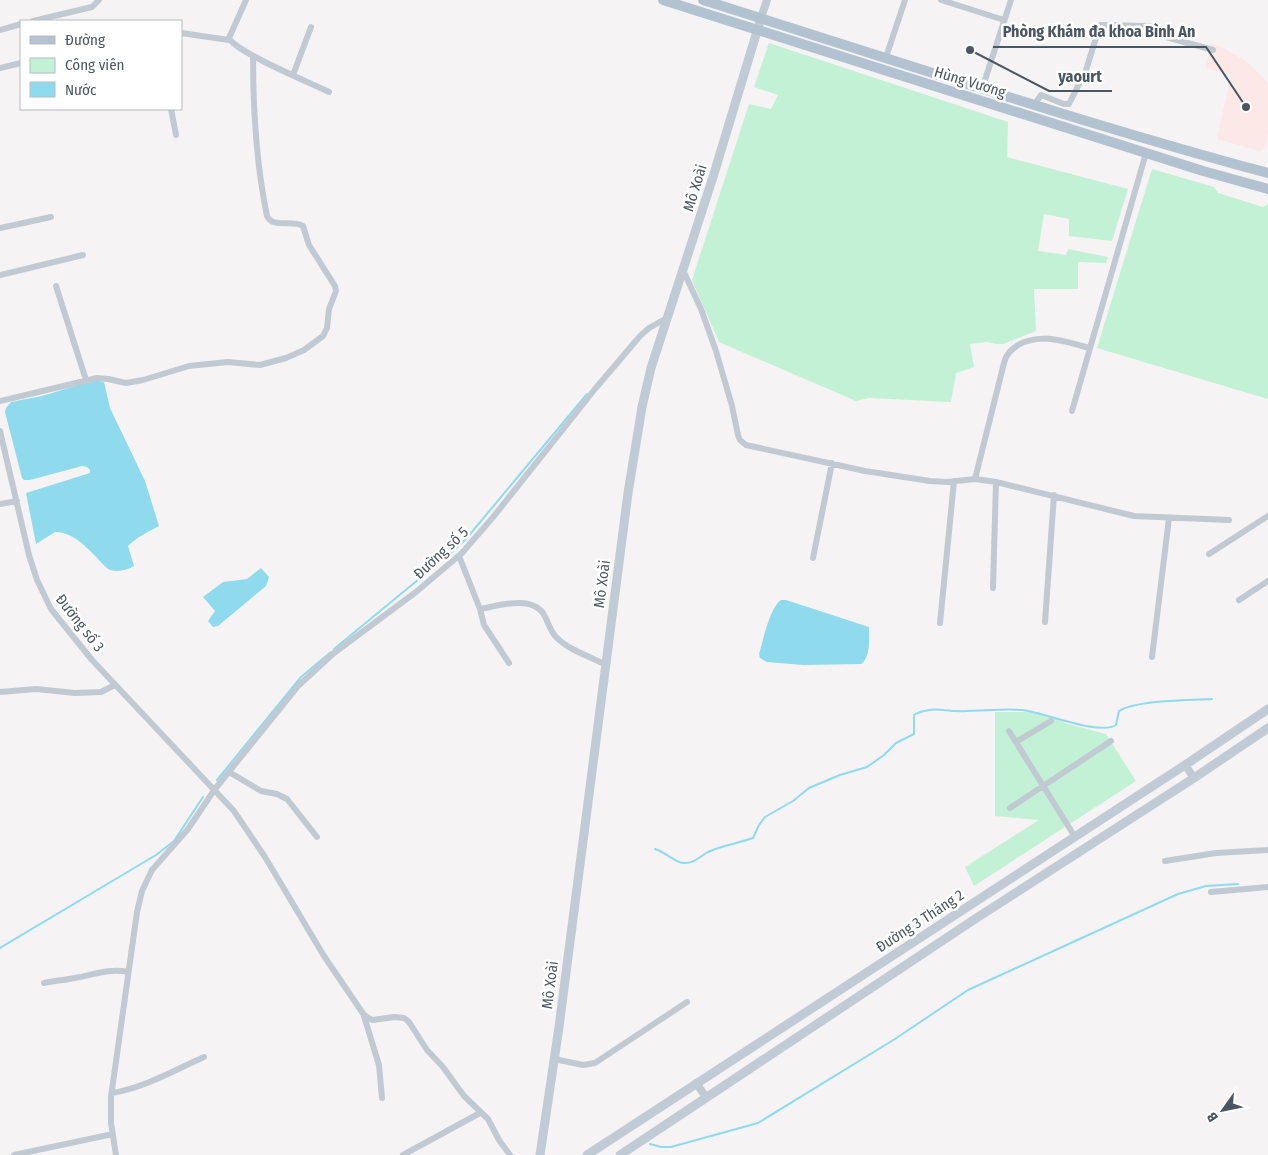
<svg xmlns="http://www.w3.org/2000/svg" width="1268" height="1155" viewBox="0 0 1268 1155" font-family="'Fira Sans Condensed',sans-serif">
<style>
.medical{fill:#fce8e6}
.green{fill:#c3f1d5}
.water{fill:#90daee}
.lines{fill:none;stroke-linecap:round;stroke-linejoin:round}
.stream{stroke:#90daee;stroke-width:2}
.minor{stroke:#c1cad2;stroke-width:6}
.tertiary{stroke:#c1cad2;stroke-width:8}
.secondary{stroke:#c1cbd6;stroke-width:9}
.primary{stroke:#b3c2d1;stroke-width:10}
.labels{text-anchor:middle;dominant-baseline:central;stroke-width:5;stroke-linejoin:round;paint-order:stroke}
.street-label{font-size:15px;fill:#4a5661;stroke:#fff}
.leader{fill:none;stroke:#4a5661;stroke-width:2}
.callout-dot{fill:#4a5661;stroke:#fff;stroke-width:2}
.callout-label{font-size:16px;text-anchor:middle;font-weight:bold;fill:#4a5661;stroke:#fff;stroke-width:5;stroke-linejoin:round;paint-order:stroke}
</style>
<rect width="100%" height="100%" fill="#f5f3f3"/>
<path class="medical" d="M1210,43L1224,48L1248,63L1268,83V131L1265,148L1260,151L1217,139L1231,75L1206,68Z"/>
<path class="green" d="M769,43L1008,122L1007,157L1128,189L1112,241L1069,236V219L1044,214L1038,251L1066,255L1068,249L1108,257L1106,263L1078,262V289H1034L1036,331L1003,344H997L987,342L970,344L974,367L956,373L951,402L869,398L856,401L719,342L692,280L749,104L771,109L778,95L754,87Z
M1152,169L1214,187L1218,193L1263,207L1268,204V399L1097,348Z
M995,712H1037L1068,724L1106,734L1136,781L974,886L965,867L1039,820L995,816Z"/>
<path class="water" d="M95,380L104,382L110,408L145,481L159,526C148,532 137,537 128,546L134,566C127,570 116,573 108,569C93,555 77,532 55,532L36,544L26,493L90,473V470L87,467L82,466L30,480H24L22,478L5,412L6,408L11,402L42,396Z
M261,568L269,577L266,586L218,626L213,627L208,621L215,611L203,597L223,582L247,579Z
M781,600H786L869,627C869,638 871,657 861,664L803,665L767,662L760,658L759,654C763,641 770,607 781,600Z"/>
<g class="lines">
<path class="stream" d="M334,649L453,551L466,539L587,394
M217,780L301,677L331,652
M655,849C665,852 675,862 683,863C694,864 699,857 708,852C720,846 739,843 753,838L759,825L765,817L793,801L809,788L840,775L867,767L884,755L896,743L914,734V715C918,712 924,711 929,710C938,708 947,711 956,711C978,712 1000,708 1022,710C1044,712 1098,736 1116,725L1119,711C1136,700 1191,700 1212,699
M0,948L156,855L174,841L203,797
M650,1144L661,1147H671L758,1123L895,1039L968,990L1178,894L1206,886L1238,884"/>
<path class="minor" d="M246,0L229,38C235,52 311,83 329,92
M941,0L1004,20
M33,21L92,7L99,0
M0,30L21,24
M181,33L229,40
M886,57L905,0
M0,68L21,63
M293,75L311,27
M982,89L1011,0
M1034,105L1041,95L1064,104H1069L1086,70L1100,25L1150,26L1153,27L1166,37L1213,50
M171,109L176,135
M0,228L51,217
M683,270L701,309L716,351L732,406L738,435L740,440L746,445L865,471L930,481L947,482L975,479L996,482L1134,516L1229,520
M0,275L83,255
M56,286L86,380
M0,401L97,378L108,379L126,383L143,380L189,366L228,362L260,365L286,358L304,350L323,336L327,328L329,309L336,291L335,286L309,245L303,226C292,219 273,229 267,216C256,163 253,110 253,56
M1072,411L1146,153
M0,431L29,555L37,580L51,609L92,660L234,811L265,857L324,956L364,1015L372,1020L395,1017L404,1018L409,1022L427,1050L443,1067L464,1096L488,1119L499,1140L510,1155
M975,479L1004,363C1006,354 1011,350 1018,345C1041,332 1066,342 1090,348
M0,504L17,501
M1209,554L1268,516
M459,556L480,609L484,625L509,663
M813,558L832,463
M993,588L996,482
M1239,600L1268,581
M480,609C498,606 530,595 543,613C548,621 550,631 556,637C567,649 590,657 605,664
M1045,622L1054,495
M940,623L954,481
M1152,657L1169,518
M0,692L36,689L75,693L101,692L115,685
M1009,731L1075,837
M1016,742L1051,721
M229,772L261,791L277,794L287,799L317,837
M1010,808L1111,741
M1165,861L1216,853L1268,850
M1211,892L1268,887
M44,983C54,981 64,980 75,978C93,975 109,968 128,972
M364,1016L379,1065L382,1098
M554,1059L583,1065L595,1063L687,1002
M112,1093C144,1088 175,1070 204,1057
M14,1155L113,1134
M116,1155L111,1123V1097L137,912L142,891L152,870L188,829L215,789L298,686L334,653L416,592L462,553L494,516L595,389L640,336L649,328L667,318
M403,1155L480,1113"/>
<path class="tertiary" d="M761,18L767,0
M1185,765L1194,778
M696,1083L706,1097"/>
<path class="secondary" d="M540,1155L559,1027L628,493L642,407L651,368L713,177L761,18
M587,1155L1185,765L1268,709
M620,1155L975,919L1194,778L1268,728"/>
<path class="primary" d="M663,0L1203,171L1268,189
M703,0C891,59 1078,122 1268,173"/>
</g>
<g class="labels">
<g class="street-label">
<text transform="translate(970 82) rotate(17)">Hùng Vương</text>
<text transform="translate(695 188) rotate(-73)">Mô Xoài</text>
<text transform="translate(441 553) rotate(-43)">Đường số 5</text>
<text transform="translate(602 584) rotate(-83)">Mô Xoài</text>
<text transform="translate(80 623) rotate(52)">Đường số 3</text>
<text transform="translate(920 921) rotate(-33)">Đường 3 Tháng 2</text>
<text transform="translate(550 985) rotate(-83)">Mô Xoài</text>
</g>
</g>
<path class="leader" d="M1246 107L1206 47H993M970 50L1049 91H1112"/>
<g class="callout-dot">
<circle cx="1246" cy="107" r="5"/>
<circle cx="970" cy="50" r="5"/>
</g>
<g class="callout-label">
<text x="1099" y="37">Phòng Khám đa khoa Bình An</text>
<text x="1080" y="82">yaourt</text>
</g>
<rect x="20" y="20" width="162" height="90" fill="#ffffff" stroke="#b7bbc0"/>
<rect x="30" y="36" width="25" height="8" fill="#b3c2d1" stroke="#b7bbc0"/>
<text x="65" y="45" font-size="15" fill="#4a5661">Đường</text>
<rect x="30" y="58" width="25" height="15" fill="#c3f1d5" stroke="#b7bbc0"/>
<text x="65" y="70" font-size="15" fill="#4a5661">Công viên</text>
<rect x="30" y="82" width="25" height="15" fill="#90daee" stroke="#b7bbc0"/>
<text x="65" y="95" font-size="15" fill="#4a5661">Nước</text>
<g transform="translate(1223 1110) rotate(237)" stroke="#ffffff" stroke-width="4" paint-order="stroke">
<path d="M0-4L9 19L0 12L-9 19Z" fill="#4a5661"/>
<text y="-8" font-size="14" font-weight="bold" text-anchor="middle" fill="#4a5661">B</text>
</g>
</svg>
